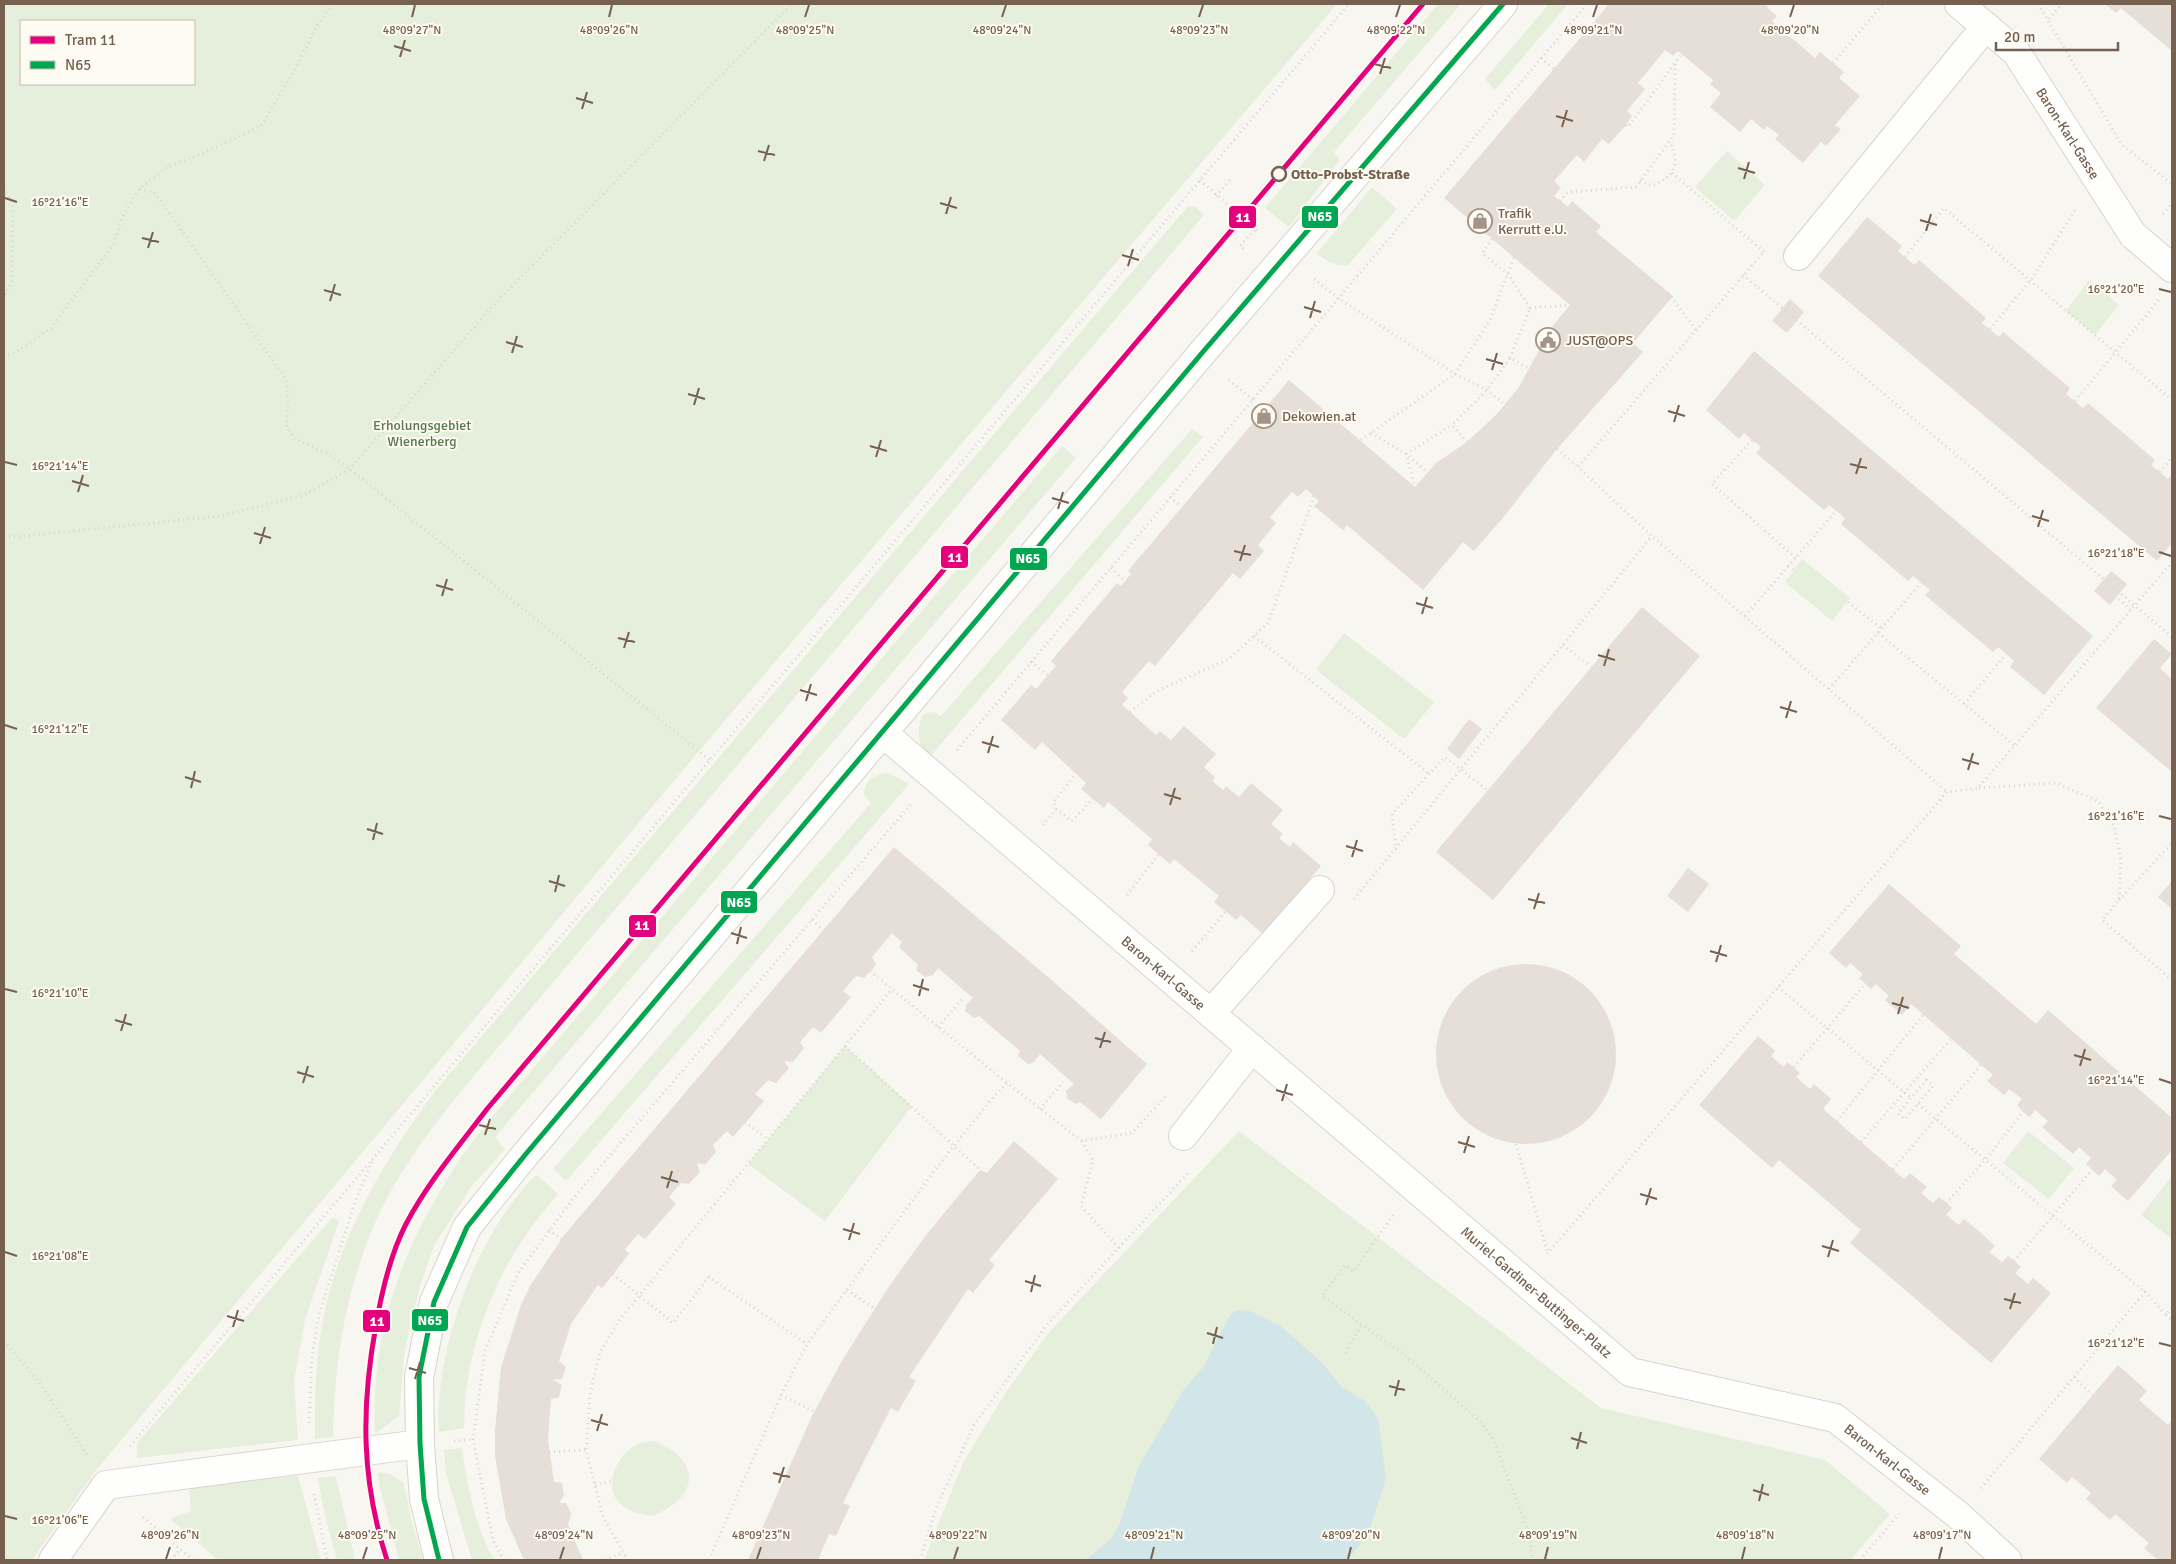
<svg xmlns="http://www.w3.org/2000/svg" width="2176" height="1564" viewBox="0 0 2176 1564" font-family="Signika,sans-serif">
<style>
.green{fill:#e5efdc;fill-rule:evenodd}
.water{fill:#d2e5e8}
.building{fill:#e5dfd7}
.lines{fill:none;stroke-linecap:round;stroke-linejoin:round}
.minor-casing{stroke:#d8d3ce;stroke-width:30}
.path{stroke:#dad6d0;stroke-width:3;stroke-dasharray:1 4;stroke-linecap:butt}
.minor{stroke:#fefefd;stroke-width:28}
.bus-1-casing{stroke:#fefbf3;stroke-width:9}
.bus-1{stroke:#00a651;stroke-width:5}
.tram-1-casing{stroke:#fefbf3;stroke-width:9}
.tram-1{stroke:#e5007d;stroke-width:5}
.ticks{fill:none;stroke:#766050;stroke-width:2}
.stop-dot{fill:#fefbf3;stroke:#766050;stroke-width:2.5}
.labels{text-anchor:middle;dominant-baseline:central;stroke-width:4;stroke-linejoin:round;paint-order:stroke}
.street-label{font-size:14px;fill:#766050;stroke:#fefbf3}
.stop-label{font-size:14px;font-weight:bold;fill:#766050;stroke:#fefbf3;text-anchor:start}
.poi-label{font-size:14px;fill:#766050;stroke:#fefbf3;text-anchor:start}
.park-label{font-size:14px;fill:#547b49;stroke:#fefbf3}
.ticks-label{font-size:12px;text-anchor:middle;fill:#766050;stroke:#fefbf3;stroke-width:4;stroke-linejoin:round;paint-order:stroke}
.line-badge{stroke:#fefbf3;stroke-width:2}
.badge-label{font-size:14px;text-anchor:middle;font-weight:bold;fill:#fff}
</style>
<rect width="100%" height="100%" fill="#f8f6f0"/>
<path class="green" d="M4,4H1337L699,751L97,1469L32,1560H4ZM21,21H194V84H21Z
M1438,4H1461L1334,152L1340,160L1289,227L1265,208Z
M1549,4H1568L1495,90L1485,79Z
M1727,151L1765,185L1734,221L1695,187Z
M1372,187L1397,209L1348,265C1335,266 1326,262 1317,253Z
M1188,206L1195,207L1204,215L533,1006C478,1072 409,1145 375,1223C345,1292 334,1363 333,1437L315,1439C314,1396 316,1352 325,1310C343,1229 387,1156 436,1090Z
M2089,280L2119,305L2095,335L2066,311Z
M1192,429L1203,437L928,759C918,745 917,734 921,717C930,710 932,711 941,716Z
M1062,446L1076,458L495,1137L505,1149L471,1187L434,1246L421,1283L411,1321L404,1356L399,1416L375,1434C371,1343 395,1266 442,1188C449,1177 455,1166 462,1156C484,1126 508,1098 532,1070Z
M1802,559L1850,598L1832,621L1785,582Z
M1344,633L1434,702L1404,739L1316,670Z
M888,773L909,784L566,1181L553,1169L871,803L864,795C864,780 875,774 888,773Z
M845,1046L912,1106L825,1221L748,1164Z
M1239,1131L1601,1408L1825,1460L1890,1514L1850,1560H924L963,1463L1006,1392L1050,1331Z
M2028,1131L2074,1168L2049,1199L2003,1163Z
M537,1175L558,1194C510,1248 477,1314 467,1385C464,1400 465,1413 464,1428L439,1432C434,1357 471,1252 519,1194C525,1187 529,1181 537,1175Z
M2172,1176V1239L2141,1215Z
M333,1217L339,1221L305,1320L294,1381L298,1440L137,1458V1443Z
M654,1441C703,1460 699,1498 652,1516C640,1514 625,1511 617,1500C603,1483 620,1451 638,1444C643,1442 649,1442 654,1441Z
M462,1448C467,1486 475,1526 494,1560H472L446,1473L444,1450Z
M378,1472L392,1475L404,1483L411,1519L423,1560H399L379,1484Z
M298,1476L321,1560H218L170,1519L191,1511L189,1485Z
M336,1476L355,1560H337L326,1520L318,1478Z"/>
<path class="water" d="M1238,1310L1250,1311L1281,1326L1322,1363L1342,1387L1365,1401L1378,1418L1386,1478L1369,1532L1348,1560H1086L1112,1538L1120,1523L1139,1466L1184,1389L1204,1366L1230,1315Z"/>
<path class="building" d="M1609,4H1763L1777,16L1772,21L1815,58L1820,52L1844,72L1839,78L1860,96L1835,125L1841,129L1826,146L1821,142L1803,163L1775,139L1779,135L1767,126L1764,130L1751,119L1740,132L1710,107L1721,93L1710,84L1713,80L1678,51L1673,56L1665,50L1638,83L1645,89L1627,111L1632,116L1626,125L1609,144L1602,139L1584,162L1577,155L1554,181L1561,188L1554,196L1568,207L1572,201L1601,226L1596,232L1673,296L1633,343L1643,352L1557,449L1502,519L1474,551L1463,542L1423,590L1347,525L1343,530L1314,506L1319,501L1306,489L1298,497L1292,492L1270,517L1276,523L1258,545L1264,551L1240,579L1233,573L1155,666L1149,661L1122,692L1128,698L1122,705L1156,735L1160,731L1171,740L1184,726L1216,754L1204,767L1215,777L1212,781L1223,790L1226,786L1239,797L1251,783L1283,810L1271,824L1283,834L1279,838L1290,847L1293,842L1321,866L1304,886L1309,890L1293,908L1289,905L1264,935L1241,915L1236,920L1214,902L1219,896L1197,878L1174,859L1170,864L1148,845L1152,839L1108,802L1104,808L1081,789L1086,783L1042,742L1035,750L1001,720L1031,685L1036,689L1048,675L1056,666L1051,661L1117,583L1121,586L1125,581L1131,574L1128,571L1289,380L1415,487L1436,463L1467,442L1497,414L1519,387L1551,328L1570,305L1444,198Z
M2105,4H2172V51L2121,8L2116,13Z
M1867,217L1902,246L1898,251L1914,265L1919,260L1986,318L1982,323L1999,337L2003,332L2070,388L2066,394L2083,408L2088,403L2155,460L2151,465L2168,479L2172,474V543L2157,561L1818,276Z
M1790,299L1804,312L1787,333L1772,321Z
M1754,351L2093,636L2044,695L2010,667L2014,661L1998,647L1993,652L1925,595L1930,590L1913,576L1908,581L1841,524L1845,518L1829,505L1824,510L1756,453L1761,447L1744,433L1739,439L1706,410Z
M2111,571L2127,584L2110,605L2094,591Z
M1642,607L1700,656L1493,900L1436,852Z
M2154,639L2172,654L2160,668L2172,679V772L2096,708Z
M1469,719L1482,729L1459,759L1447,749Z
M894,847L1048,977L1147,1064L1101,1119L1080,1102L1076,1104L1067,1098L1066,1091L1074,1084L1040,1054L1033,1063L1028,1064L1018,1056L1020,1051L1000,1034L979,1016L974,1018L965,1011L966,1005L973,998L938,968L933,975L925,977L916,970L918,965L899,947L902,942L892,933L872,957L876,965L864,978L856,976L843,991L851,997L821,1033L813,1027L800,1042L804,1048L793,1062L784,1061L789,1068L776,1083L768,1080L755,1094L764,1101L733,1137L727,1131L713,1145L716,1152L705,1165L697,1163L700,1172L689,1184L681,1183L669,1197L676,1204L645,1239L638,1234L625,1249L629,1254L602,1288L598,1285L571,1324L559,1361L566,1367L562,1379L553,1380L562,1385L559,1397L551,1399L548,1440L554,1482L562,1483L564,1496L559,1503H566L571,1514L568,1525L583,1560H524L506,1519L495,1456V1431L501,1367L521,1305L530,1286L565,1234Z
M1688,868L1709,884L1688,912L1667,896Z
M2172,881V909L2158,897Z
M1889,884L1961,946L1954,954L2036,1024L2048,1010L2172,1118V1150L2128,1201L2111,1186L2117,1180L2105,1169L2099,1176L2086,1164L2091,1158L2079,1147L2073,1154L2042,1127L2048,1121L2035,1110L2030,1117L2023,1112L2017,1105L2022,1099L2009,1089L2004,1095L1987,1081L1993,1075L1911,1004L1902,1015L1885,1000L1889,996L1876,984L1871,989L1859,978L1863,974L1850,963L1846,968L1829,953Z
M1436 1054a90 90 0 1 1 180 0a90 90 0 1 1-180 0Z
M1758,1036L1775,1051L1771,1056L1784,1067L1787,1062L1800,1073L1796,1077L1810,1089L1814,1084L1831,1099L1823,1109L1904,1179L1910,1173L1927,1187L1921,1193L1933,1203L1939,1197L1952,1208L1946,1215L1959,1225L1964,1219L1980,1232L1995,1246L1989,1252L2002,1262L2008,1256L2021,1267L2015,1273L2028,1284L2033,1278L2051,1293L1991,1363L1850,1243L1861,1230L1779,1160L1772,1168L1699,1105Z
M1014,1141L1058,1179L989,1260L995,1265L973,1293L968,1289L909,1377L916,1381L898,1412L891,1408L866,1457L843,1503L850,1506L836,1536L829,1534L818,1560H748L812,1416L843,1359L888,1288L926,1235L980,1170L987,1173Z
M2118,1365L2147,1391L2139,1400L2168,1425L2172,1420V1560H2158L2144,1548L2149,1543L2115,1514L2110,1520L2086,1499L2091,1493L2072,1477L2067,1483L2039,1459Z"/>
<g class="lines">
<defs>
<g id="minor">
<path id="s1" d="M1959,4L2016,52L2133,235L2172,268"/>
<path d="M1798,256L1986,26"/>
<path id="s2" d="M883,733L1630,1372L1835,1418L1958,1515L2007,1560"/>
<path d="M1211,1013L1320,890"/>
<path d="M1183,1136L1252,1048"/>
<path d="M53,1560L106,1485L420,1444"/>
<path d="M439,1560L424,1499L420,1444L419,1377L434,1302L467,1227L525,1155L910,701L1202,353L1503,4"/>
</g>
</defs>
<use href="#minor" class="minor-casing"/>
<path class="path" d="M2038,4L2122,145L2172,184
M1766,7L1768,4
M2049,19L2061,4
M1541,58L1554,69
M1833,63L1883,4
M1626,125L1628,127L1675,63
M1672,173L1764,252
M1200,180L1259,233
M1640,181L1652,186C1675,176 1680,166 1670,142
M4,188L13,205L12,283L4,296
M140,188L156,194L286,379L288,403L286,424L293,438L326,453L350,469L710,760
M1216,196L1230,180
M1560,201L1568,192L1636,187L1674,135L1675,63L1682,54
M2163,214L2172,203
M1492,239L1482,253L1508,274L1530,308
M1243,249L1240,246L1255,229
M1762,254L1578,467L1652,536L1947,792
M1905,257L1944,208L2172,400
M1743,275L2172,637
M1314,279L1338,298L1455,374L1490,320L1514,257
M1668,293L1696,330
M1530,308L1570,305
M1990,329L2031,280L2075,210
M4,357L16,352L51,328L113,245L122,217L140,188L167,167L208,151L261,126L294,71L317,26L333,4
M1510,358L1530,308
M1229,380L1253,400
M2075,401L2159,300
M1371,433L1406,454L1415,487
M1361,440L1455,374L1487,390L1504,404
M1752,440L1712,484L1796,558
M1467,442L1452,425L1487,390L1510,358L1530,369
M1557,449L1578,467
M1425,470L1406,454L1452,425
M2160,472L2172,457
M1170,497L1181,507
M4,537L22,536L221,516L304,495L350,469L501,297L792,4
M1788,566L1794,570
M1111,568L1125,581
M2119,599L2132,611
M1848,602L1881,628
M1745,616L1836,511
M1878,633L2015,746
M1254,636L1428,773
M1563,645L1591,667
M1031,662L1048,675
M1829,689L1921,583
M1964,704L2006,654
M1130,712L1157,691L1229,659L1268,623L1314,496
M957,750L1587,4
M1979,788L2056,783L2098,801L2114,826L2121,859L2119,900L2102,920L2172,980
M1056,809L1072,821L1093,799
M1043,825L1056,809L1053,802L1076,774
M1396,850L1392,814L1445,757L1487,790
M1127,895L1159,854
M1354,899L1652,536
M2119,900L2172,843
M812,920L823,930
M1192,951L1226,911
M870,971L1007,1083
M1778,987L1911,1098
M938,1027L964,997
M845,1046L980,1170
M1794,1067L1865,984
M1926,1080L1933,1086L1905,1119L1898,1114Z
M1918,1104L2145,1292
M1040,1109L1063,1082
M1837,1121L1923,1015
M745,1122L768,1139
M1082,1141L1093,1160L1081,1206L1119,1248
M1861,1142L1951,1039
M1516,1144L1548,1253
M1893,1169L1981,1065
M1946,1203L1986,1159L2023,1112
M1393,1215L1354,1271L1345,1265L1322,1296L1402,1353L1480,1421L1493,1439L1530,1535L1532,1560
M549,1230L562,1239
M1547,1254L1947,792L1978,788L2172,562
M2014,1261L2092,1170
M613,1274L673,1323L709,1277L807,1344
M847,1290L875,1309
M2166,1315L2172,1320
M4,1341L39,1382L87,1455
M1346,1353L1362,1324
M2074,1377L2092,1395
M781,1395L815,1412
M309,1423L312,1357L319,1315L355,1202L373,1159
M454,1441L473,1439
M130,1446L1349,4
M549,1452L586,1450
M595,1485L612,1481
M1981,1488L2145,1292L2166,1315L2172,1307
M314,1494L327,1560
M143,1517L193,1560
M171,1560L181,1549
M504,1560L493,1541L473,1439L485,1351L518,1273L576,1195L912,803
M605,1560L622,1553
M628,1560L603,1517L586,1450L590,1395L600,1352L620,1319L892,989
M709,1560L781,1395L807,1344L934,1171L990,1101L1007,1083L1082,1141L1132,1133L1166,1096
M920,1560L937,1506L974,1425L1046,1326L1190,1171
M1860,1560L1899,1514"/>
<use href="#minor" class="minor"/>
<defs>
<path id="bus-1" d="M439,1560L424,1499L420,1444L419,1377L434,1302L467,1227L525,1155L1202,353L1503,4"/>
</defs>
<use href="#bus-1" class="bus-1-casing"/>
<use href="#bus-1" class="bus-1"/>
<defs>
<path id="tram-1" d="M387,1560C361,1480 361,1407 376,1325C382,1290 390,1255 406,1224C428,1182 459,1146 487,1109L1423,4"/>
</defs>
<use href="#tram-1" class="tram-1-casing"/>
<use href="#tram-1" class="tram-1"/>
</g>
<path class="ticks" d="M412,17L415,5M609,17L612,5M805,17L809,5M1002,17L1006,5M1199,17L1203,5M1396,17L1400,5M1593,17L1597,5M1790,17L1794,5M394,46L411,51M400,57L405,40M1374,64L1391,68M1380,74L1385,58M576,98L593,103M582,109L587,92M1556,116L1573,121M1562,127L1567,110M758,151L775,155M764,161L769,145M1738,168L1755,173M1744,179L1749,162M5,198L17,202M940,203L957,208M946,214L951,197M1920,220L1937,225M1926,231L1931,214M142,238L159,242M148,248L153,232M1122,255L1139,260M1128,266L1133,249M2159,289L2171,292M324,290L341,295M330,301L335,284M1304,307L1321,312M1310,318L1315,301M506,342L523,347M512,353L517,336M1486,359L1503,364M1492,370L1497,353M688,394L705,399M694,405L699,388M1668,411L1685,416M1674,422L1679,405M870,446L887,451M876,457L881,440M5,462L17,465M1850,464L1867,468M1856,474L1861,458M72,481L89,486M78,492L83,475M1052,498L1069,503M1058,509L1063,492M2032,516L2049,521M2038,527L2043,510M254,533L271,538M260,544L265,527M1234,551L1251,555M2159,552L2171,556M1240,561L1245,545M436,585L453,590M442,596L447,579M1416,603L1433,608M1422,614L1427,597M618,638L635,642M624,648L629,632M1598,655L1615,660M1604,666L1609,649M800,690L817,695M806,701L811,684M1780,707L1797,712M1786,718L1791,701M5,725L17,729M982,742L999,747M988,753L993,736M1962,759L1979,764M1968,770L1973,753M185,777L201,782M191,788L195,771M1164,794L1181,799M1170,805L1175,788M2159,816L2171,819M367,829L383,834M373,840L377,823M1346,846L1363,851M1352,857L1357,840M549,881L565,886M555,892L559,875M1528,899L1545,903M1534,909L1539,893M731,933L747,938M737,944L741,927M1710,951L1727,956M1716,962L1721,945M913,985L929,990M5,989L17,992M919,996L923,979M1892,1003L1909,1008M1898,1014L1903,997M115,1020L132,1025M121,1031L126,1014M1095,1038L1111,1042M1100,1048L1105,1032M2074,1055L2091,1060M2080,1066L2085,1049M297,1072L314,1077M2159,1079L2171,1083M303,1083L308,1066M1276,1090L1293,1095M1282,1101L1287,1084M479,1125L496,1129M485,1135L490,1119M1458,1142L1475,1147M1464,1153L1469,1136M661,1177L678,1182M667,1188L672,1171M1640,1194L1657,1199M1646,1205L1651,1188M843,1229L860,1234M849,1240L854,1223M1822,1246L1839,1251M5,1252L17,1256M1828,1257L1833,1240M1025,1281L1041,1286M1031,1292L1035,1275M2004,1299L2021,1303M2010,1309L2015,1293M227,1316L244,1321M233,1327L238,1310M1207,1333L1223,1338M2159,1343L2171,1346M1213,1344L1217,1327M409,1368L426,1373M415,1379L420,1362M1389,1386L1405,1390M1395,1396L1399,1380M591,1420L608,1425M597,1431L602,1414M1571,1438L1587,1443M1577,1449L1581,1432M773,1473L790,1477M779,1483L784,1467M1753,1490L1769,1495M1759,1501L1763,1484M5,1516L17,1519M166,1559L170,1547M363,1559L367,1547M560,1559L564,1547M757,1559L761,1547M954,1559L958,1547M1151,1559L1154,1547M1348,1559L1351,1547M1545,1559L1548,1547M1742,1559L1745,1547M1939,1559L1942,1547"/>
<defs>
<symbol id="shop-ring" viewBox="-11 -11 22 22"><circle r="9.5" fill="#fefbf3" stroke="#a49488" stroke-width="1.5"/><path d="M-5-2.5h2.3a2.7 3.5 0 0 1 5.4 0H5L5.5 6h-11ZM-1.5-2.5h3a1.5 2.3 0 0 0-3 0Z" fill="#a49488"/></symbol>
<symbol id="civic-ring" viewBox="-11 -11 22 22"><circle r="9.5" fill="#fefbf3" stroke="#a49488" stroke-width="1.5"/><path d="M-.6-6.5H3V-4.5H.6V-3L4-1V1h2V6H-6V1h2V-1L-.6-3ZM-1.2 2.5V6h2.4V2.5Z" fill="#a49488"/></symbol>
</defs>
<g fill-rule="evenodd">
<use href="#shop-ring" x="1466" y="207" width="28" height="28"/>
<use href="#civic-ring" x="1534" y="326" width="28" height="28"/>
<use href="#shop-ring" x="1250" y="402" width="28" height="28"/>
</g>
<circle class="stop-dot" cx="1279" cy="174" r="7"/>
<g class="labels">
<g class="street-label">
<text stroke="none"><textPath href="#s1" startOffset="171">Baron-Karl-Gasse</textPath></text>
<text stroke="none"><textPath href="#s2" startOffset="369">Baron-Karl-Gasse</textPath></text>
<text stroke="none"><textPath href="#s2" startOffset="860">Muriel-Gardiner-Buttinger-Platz</textPath></text>
<text stroke="none"><textPath href="#s2" startOffset="1260">Baron-Karl-Gasse</textPath></text>
</g>
<g class="stop-label">
<text x="1291" y="174">Otto-Probst-Straße</text>
</g>
<g class="poi-label">
<text x="1498" y="213">Trafik<tspan x="1498" dy="16">Kerrutt e.U.</tspan></text>
<text x="1566" y="340">JUST@OPS</text>
<text x="1282" y="416">Dekowien.at</text>
</g>
<g class="park-label">
<text x="422" y="425">Erholungsgebiet<tspan x="422" dy="16">Wienerberg</tspan></text>
</g>
</g>
<g class="ticks-label">
<text x="412" y="34">48°09'27"N</text>
<text x="609" y="34">48°09'26"N</text>
<text x="805" y="34">48°09'25"N</text>
<text x="1002" y="34">48°09'24"N</text>
<text x="1199" y="34">48°09'23"N</text>
<text x="1396" y="34">48°09'22"N</text>
<text x="1593" y="34">48°09'21"N</text>
<text x="1790" y="34">48°09'20"N</text>
<text x="60" y="206">16°21'16"E</text>
<text x="2116" y="293">16°21'20"E</text>
<text x="60" y="470">16°21'14"E</text>
<text x="2116" y="557">16°21'18"E</text>
<text x="60" y="733">16°21'12"E</text>
<text x="2116" y="820">16°21'16"E</text>
<text x="60" y="997">16°21'10"E</text>
<text x="2116" y="1084">16°21'14"E</text>
<text x="60" y="1260">16°21'08"E</text>
<text x="2116" y="1347">16°21'12"E</text>
<text x="60" y="1524">16°21'06"E</text>
<text x="170" y="1539">48°09'26"N</text>
<text x="367" y="1539">48°09'25"N</text>
<text x="564" y="1539">48°09'24"N</text>
<text x="761" y="1539">48°09'23"N</text>
<text x="958" y="1539">48°09'22"N</text>
<text x="1154" y="1539">48°09'21"N</text>
<text x="1351" y="1539">48°09'20"N</text>
<text x="1548" y="1539">48°09'19"N</text>
<text x="1745" y="1539">48°09'18"N</text>
<text x="1942" y="1539">48°09'17"N</text>
</g>
<g class="line-badge">
<rect x="1301" y="205" width="38" height="24" rx="5" fill="#00a651"/>
<rect x="1228" y="205" width="29" height="24" rx="5" fill="#e5007d"/>
<rect x="940" y="545" width="29" height="24" rx="5" fill="#e5007d"/>
<rect x="1009" y="547" width="39" height="24" rx="5" fill="#00a651"/>
<rect x="720" y="890" width="38" height="24" rx="5" fill="#00a651"/>
<rect x="628" y="914" width="29" height="24" rx="5" fill="#e5007d"/>
<rect x="411" y="1308" width="38" height="24" rx="5" fill="#00a651"/>
<rect x="362" y="1309" width="29" height="24" rx="5" fill="#e5007d"/>
</g>
<g class="badge-label">
<text x="1320" y="221">N65</text>
<text x="1243" y="222">11</text>
<text x="955" y="562">11</text>
<text x="1028" y="563">N65</text>
<text x="739" y="907">N65</text>
<text x="642" y="930">11</text>
<text x="430" y="1325">N65</text>
<text x="377" y="1326">11</text>
</g>
<rect width="2176" height="1564" fill="none" stroke="#766050" stroke-width="10"/>
<rect x="20" y="20" width="175" height="65" fill="#fefbf3" stroke="#c8bdb2"/>
<rect x="30" y="36" width="25" height="8" fill="#e5007d" stroke="#c8bdb2"/>
<text x="65" y="45" font-size="15" fill="#766050">Tram 11</text>
<rect x="30" y="61" width="25" height="8" fill="#00a651" stroke="#c8bdb2"/>
<text x="65" y="70" font-size="15" fill="#766050">N65</text>
<path d="M1996 42v8h122v-8" fill="none" stroke="#766050" stroke-width="2.5"/>
<text x="2004" y="42" font-size="15" fill="#766050" stroke="#fefbf3" stroke-width="4" paint-order="stroke">20 m</text>
</svg>
